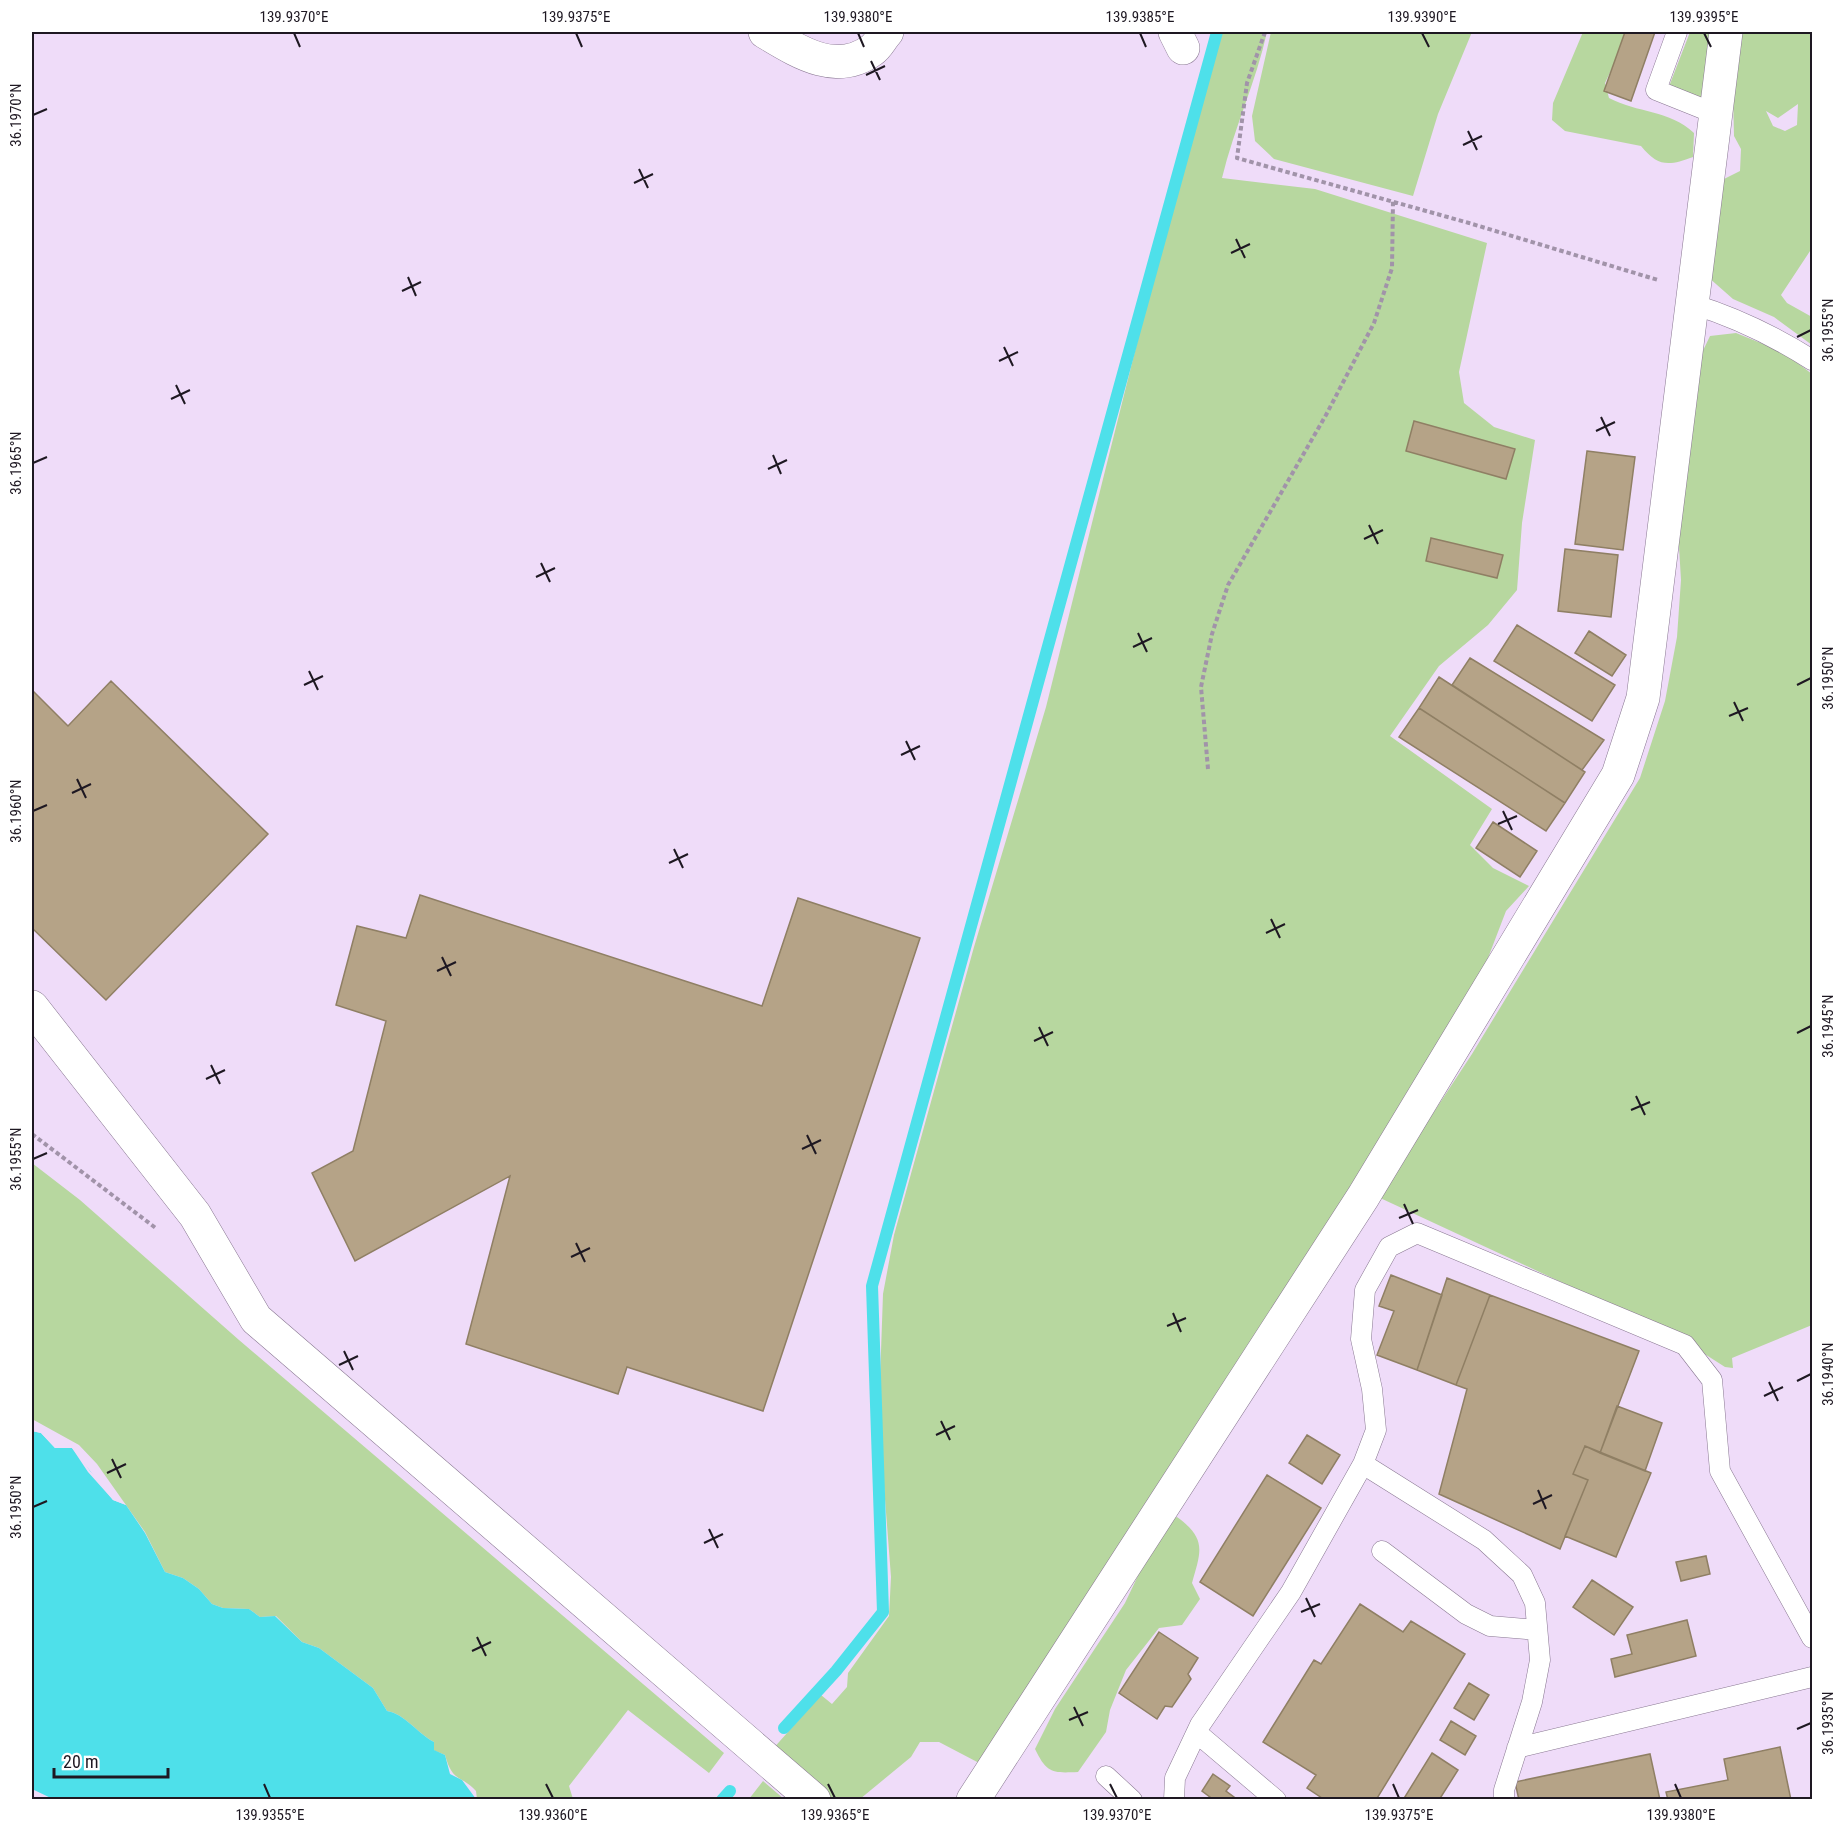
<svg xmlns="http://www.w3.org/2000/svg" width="1844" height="1831" viewBox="0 0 1844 1831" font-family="'Roboto Condensed',sans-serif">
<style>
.green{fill:#b7d79f;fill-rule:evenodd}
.water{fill:#4ee0ea}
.pier{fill:#efdcf9}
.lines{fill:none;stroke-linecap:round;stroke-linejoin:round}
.stream{stroke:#4ee0ea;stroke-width:12}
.building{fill:#b5a387;stroke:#8f7f64;stroke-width:1.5}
.lane-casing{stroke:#887791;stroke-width:21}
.street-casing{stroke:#887791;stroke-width:34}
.path{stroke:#a193a9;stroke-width:4;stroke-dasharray:4.5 3;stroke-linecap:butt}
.lane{stroke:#fff;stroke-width:20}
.street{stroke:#fff;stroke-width:33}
.ticks{fill:none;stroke:#1e1822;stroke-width:2}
.neatline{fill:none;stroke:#1e1822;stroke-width:2}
.ticks-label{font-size:15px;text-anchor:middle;fill:#1e1822}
</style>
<rect width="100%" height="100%" fill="#efdcf9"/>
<path class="green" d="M1221,32H1267C1256,82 1234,128 1222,178L1315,189L1487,243L1459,372L1464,403L1494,427L1535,440L1522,523L1517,590L1488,625L1439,666L1390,736L1492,809L1470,845L1493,868L1529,886L1506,911L1483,971L1404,1097L1317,1247L981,1764L939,1742H920L911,1757L860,1799H825L771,1751L821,1695L832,1704L847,1687L848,1673L889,1616L891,1577L882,1460L880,1380L883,1294L894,1235L974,947L1046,707L1143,319Z
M1271,32H1472L1438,114L1413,196L1274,159L1255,141L1252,116Z
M1583,32H1629L1605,83L1609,98C1637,113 1670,110 1694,133L1693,157C1669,166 1658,167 1641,146L1565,131L1552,120L1553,103Z
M1690,32H1716L1704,99L1668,89Z
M1741,32H1812V248L1781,295L1787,303L1812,317V345L1774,317L1733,299L1708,277L1722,180L1740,171L1741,149L1734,136L1733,95ZM1798,104L1797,125L1785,131L1773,126L1766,111L1778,118Z
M1736,333L1783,352L1812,374V1325L1732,1358L1733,1368L1725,1367L1675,1335L1378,1197L1472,1054L1640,778L1665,701L1677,637L1681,580L1676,496L1698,361L1710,336Z
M32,1163L80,1200L239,1340L724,1753L709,1773L628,1710L569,1786L573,1799H477L476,1791C460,1774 453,1783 445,1755L433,1750L434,1742C417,1733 405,1714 387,1711L373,1688L319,1648L302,1642L276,1616L260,1617L249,1609L223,1608L212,1604L199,1589L183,1578L165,1572L145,1532L97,1464L79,1445L32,1419Z
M1177,1517C1207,1539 1201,1551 1192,1583L1200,1599L1182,1625L1159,1628L1126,1670L1110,1710L1106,1732L1078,1772C1053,1773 1047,1774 1035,1749L1055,1709L1125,1603L1164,1521Z
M763,1781L784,1799H749Z"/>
<path class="water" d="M32,1431L41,1433L55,1448H72L113,1500L126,1505L145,1533L165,1572L183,1578L199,1589L212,1604L223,1608L249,1609L260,1617L275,1616L302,1642L319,1648L373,1688L387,1711C405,1714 417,1733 434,1742V1750L445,1755L450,1774L462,1780L476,1799L55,1800L32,1789Z"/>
<path class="pier" d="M32,1428L43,1430L57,1445H73L90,1471L126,1505L113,1500L88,1472L72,1448H55L41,1433L32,1431Z"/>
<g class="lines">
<path class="stream" d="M784,1728L836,1671L883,1612L872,1286L1217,32
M722,1800L730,1791"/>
</g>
<path class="building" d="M1625,32H1655L1631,101L1604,91Z
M1414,421L1515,449L1506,479L1406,451Z
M1587,451L1635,457L1623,550L1575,544Z
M1431,538L1503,555L1497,578L1426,561Z
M1565,549L1618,555L1611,617L1558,611Z
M1517,625L1615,685L1592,721L1494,661Z
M1589,631L1626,655L1612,676L1575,653Z
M1470,658L1604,740L1582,770L1452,685Z
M1439,677L1585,772L1565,803L1419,708Z
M111,681L268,834L106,1000L32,928V690L68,726Z
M1419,708L1565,803L1546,831L1399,737Z
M1493,822L1537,851L1520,877L1476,848Z
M420,895L762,1006L798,898L920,938L763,1411L627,1367L618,1394L466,1344L510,1176L355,1261L312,1173L353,1151L386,1021L336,1005L357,926L406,938Z
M1391,1275L1442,1295L1417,1370L1377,1355L1394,1311L1379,1306Z
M1447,1278L1490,1295L1456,1385L1417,1370Z
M1490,1295L1639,1351L1600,1453L1585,1446L1573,1474L1588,1480L1560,1549L1439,1494L1467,1389L1456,1385Z
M1617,1406L1662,1423L1645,1471L1600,1453Z
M1307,1435L1340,1455L1322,1484L1289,1463Z
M1585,1446L1651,1473L1616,1557L1565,1536L1588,1480L1573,1474Z
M1267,1475L1321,1508L1253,1616L1200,1582Z
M1706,1556L1710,1574L1681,1581L1676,1562Z
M1592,1580L1633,1607L1614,1635L1573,1607Z
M1360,1604L1403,1632L1411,1621L1465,1654L1376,1800H1325L1307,1788L1316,1775L1263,1742L1314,1660L1321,1664Z
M1687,1620L1696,1656L1615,1677L1611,1659L1632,1654L1627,1635Z
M1159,1632L1198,1658L1188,1674L1191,1679L1172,1707L1165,1706L1157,1719L1119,1693Z
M1469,1683L1489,1695L1474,1720L1454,1708Z
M1451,1721L1476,1736L1465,1755L1440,1740Z
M1780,1747L1791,1800H1668L1666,1792L1728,1780L1724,1759Z
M1432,1753L1458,1770L1439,1800H1403Z
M1650,1754L1660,1800H1519L1515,1782Z
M1213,1774L1230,1786L1226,1791L1238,1800H1214L1202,1791Z"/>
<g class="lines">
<defs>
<path id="lane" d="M1677,32L1656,90L1716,114
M1692,304C1735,317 1774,336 1812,360
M1363,1464L1484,1540L1522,1575L1535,1603L1540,1660L1532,1702L1504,1790V1800
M1382,1551L1466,1614L1490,1626L1537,1630
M1197,1733L1276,1800
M1517,1748L1812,1677
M1106,1776L1132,1800
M1174,1800L1175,1778L1200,1725L1291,1592L1363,1464L1376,1430L1372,1389L1361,1339L1365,1290L1389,1247L1417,1233L1685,1345L1712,1380L1720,1471L1812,1638"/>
<path id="street" d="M765,32C797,51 836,77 872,50C878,46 882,37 887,32
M1175,32L1183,48
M32,1007L195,1215L256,1319L814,1800
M973,1800L1363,1197L1618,775L1643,698L1726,32"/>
</defs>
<use href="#lane" class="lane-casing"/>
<use href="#street" class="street-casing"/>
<path class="path" d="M1265,32L1247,83L1237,158L1469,223L1658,280
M1208,769L1201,687L1212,634L1228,585L1326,415L1374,323L1392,268L1393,201
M32,1134L157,1229"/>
<use href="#lane" class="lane"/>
<use href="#street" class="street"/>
</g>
<path class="ticks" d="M294,33L300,47M576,33L582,47M858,33L864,47M1140,33L1146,47M1422,33L1429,47M1704,33L1711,47M871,61L880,80M866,75L885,66M33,115L47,109M1468,131L1477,150M1463,145L1482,136M639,169L648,188M634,183L653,174M1236,239L1245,258M1231,253L1250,244M408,277L416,296M402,291L421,282M1797,337L1811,330M1004,347L1013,366M999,361L1018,352M176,385L185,404M171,399L190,390M1601,417L1610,436M1596,431L1615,422M773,455L781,474M33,463L47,457M768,469L787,460M1369,525L1378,544M1364,539L1383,530M541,563L550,582M536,577L555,568M1138,633L1147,652M1133,647L1152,638M309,671L318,690M304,685L323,676M1797,685L1811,678M1734,702L1743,721M1729,716L1748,708M906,741L915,760M901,755L920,746M77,779L86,798M72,793L91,784M33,811L47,805M1503,811L1512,830M1498,824L1517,816M674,849L683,868M669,863L688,854M1271,919L1280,938M1266,933L1285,924M442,957L451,976M437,971L456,962M1039,1027L1048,1046M1797,1033L1811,1026M1034,1041L1053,1032M211,1065L220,1084M206,1079L225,1070M1636,1096L1645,1115M1631,1110L1650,1102M807,1135L816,1154M802,1149L821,1140M33,1159L47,1153M1404,1204L1413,1224M1399,1218L1418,1210M576,1243L585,1262M571,1257L590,1248M1173,1313L1181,1332M1167,1326L1186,1318M344,1351L353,1370M339,1365L358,1356M1797,1381L1811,1374M1769,1382L1778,1401M1764,1396L1783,1387M941,1421L950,1440M936,1435L955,1426M112,1459L121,1478M107,1473L126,1464M1538,1490L1546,1509M1533,1504L1552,1495M33,1507L47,1501M709,1529L718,1548M704,1543L723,1534M1306,1598L1315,1617M1301,1612L1320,1604M477,1637L486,1656M472,1651L491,1642M1074,1707L1083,1726M1069,1720L1088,1712M1797,1729L1811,1723M264,1784L270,1798M546,1784L553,1798M828,1784L835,1798M1110,1784L1117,1798M1393,1784L1399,1798M1675,1784L1681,1798"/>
<rect width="1844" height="1831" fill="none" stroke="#ffffff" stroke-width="66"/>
<path d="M54 1768v9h114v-9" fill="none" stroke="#1e1822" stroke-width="3"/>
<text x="63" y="1768" font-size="18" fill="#1e1822" stroke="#ffffff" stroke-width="4.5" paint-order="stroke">20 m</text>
<rect x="33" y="33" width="1778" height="1765" class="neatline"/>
<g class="ticks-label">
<text x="294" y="22">139.9370°E</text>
<text x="576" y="22">139.9375°E</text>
<text x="858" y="22">139.9380°E</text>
<text x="1140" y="22">139.9385°E</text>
<text x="1422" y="22">139.9390°E</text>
<text x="1704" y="22">139.9395°E</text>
<text transform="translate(16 115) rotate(-90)" y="5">36.1970°N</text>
<text transform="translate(1828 330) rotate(-90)" y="5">36.1955°N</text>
<text transform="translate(16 463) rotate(-90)" y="5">36.1965°N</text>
<text transform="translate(1828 678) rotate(-90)" y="5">36.1950°N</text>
<text transform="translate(16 811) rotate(-90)" y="5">36.1960°N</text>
<text transform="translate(1828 1026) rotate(-90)" y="5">36.1945°N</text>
<text transform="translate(16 1159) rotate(-90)" y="5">36.1955°N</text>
<text transform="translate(1828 1374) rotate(-90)" y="5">36.1940°N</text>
<text transform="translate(16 1507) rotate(-90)" y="5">36.1950°N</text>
<text transform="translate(1828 1723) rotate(-90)" y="5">36.1935°N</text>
<text x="270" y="1820">139.9355°E</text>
<text x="553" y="1820">139.9360°E</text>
<text x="835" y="1820">139.9365°E</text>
<text x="1117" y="1820">139.9370°E</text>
<text x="1399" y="1820">139.9375°E</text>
<text x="1681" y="1820">139.9380°E</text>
</g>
</svg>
